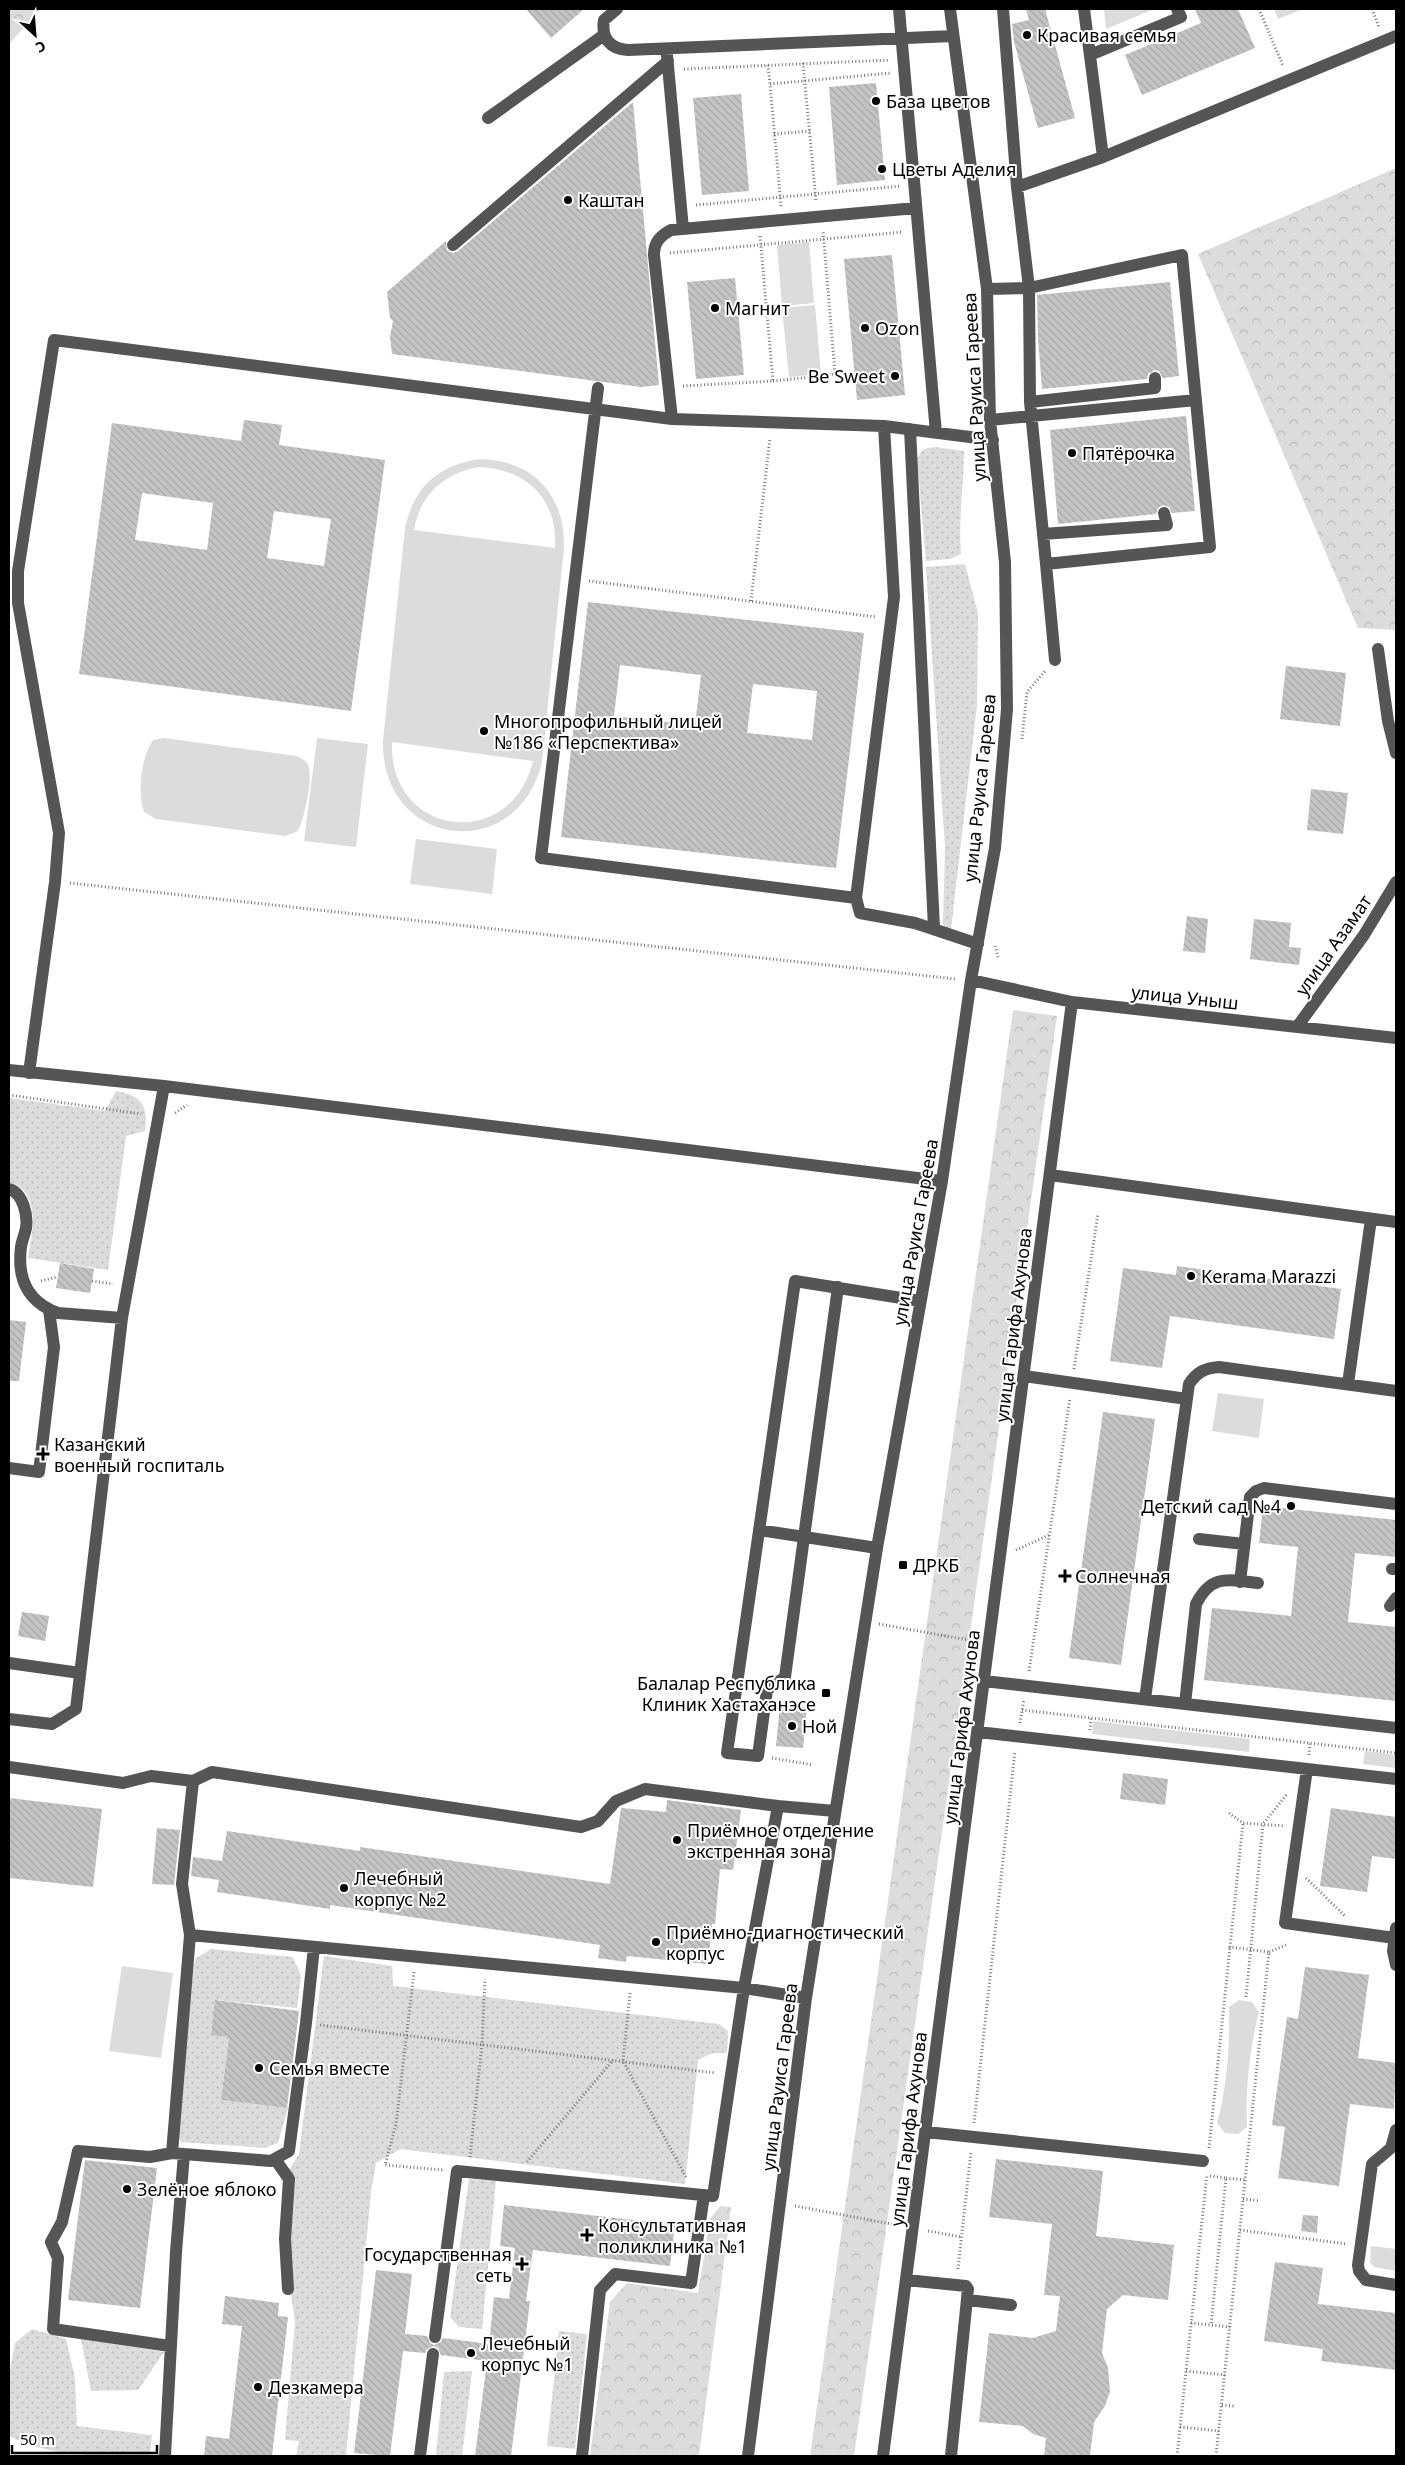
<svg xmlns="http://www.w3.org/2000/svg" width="1405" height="2465" viewBox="0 0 1405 2465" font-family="'Noto Sans',sans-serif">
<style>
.grass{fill:url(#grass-dots)}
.forest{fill:url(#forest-crowns)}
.park{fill:#dcdcdc;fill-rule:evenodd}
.building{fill:url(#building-back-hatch);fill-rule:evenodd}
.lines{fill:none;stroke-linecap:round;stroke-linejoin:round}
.path{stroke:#777;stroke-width:3;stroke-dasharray:1 2.5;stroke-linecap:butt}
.minor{stroke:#555;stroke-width:12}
.poi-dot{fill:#000;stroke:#fff;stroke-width:2}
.labels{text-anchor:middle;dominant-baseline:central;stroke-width:4;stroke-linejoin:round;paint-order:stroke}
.poi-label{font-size:18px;fill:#000;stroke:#fff;text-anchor:start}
.street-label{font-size:18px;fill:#000;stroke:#fff}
</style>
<defs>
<pattern id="grass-dots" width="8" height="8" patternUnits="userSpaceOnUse" patternTransform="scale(1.25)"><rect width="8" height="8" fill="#dcdcdc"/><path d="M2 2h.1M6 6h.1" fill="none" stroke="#bbb" stroke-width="1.8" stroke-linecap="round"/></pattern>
<pattern id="forest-crowns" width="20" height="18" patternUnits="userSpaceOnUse" patternTransform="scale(1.25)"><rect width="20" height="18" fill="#dcdcdc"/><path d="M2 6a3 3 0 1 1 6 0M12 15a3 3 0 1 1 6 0" fill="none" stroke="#bbb"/></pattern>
<pattern id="building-back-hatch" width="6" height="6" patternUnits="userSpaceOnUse" patternTransform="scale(1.25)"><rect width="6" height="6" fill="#c4c4c4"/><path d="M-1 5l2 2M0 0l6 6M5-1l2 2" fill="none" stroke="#a7a7a7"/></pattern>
</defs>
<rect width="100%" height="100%" fill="#fff"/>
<path class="grass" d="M935,447L964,451C964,485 958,520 961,554L950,559L926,561L917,459L923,449Z
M965,564L978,613L977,705L951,929L945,928L943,924L945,847L926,567Z
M116,1091C142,1095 149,1107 145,1131L126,1136L108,1270L28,1258C32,1232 43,1193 9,1182V1098L105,1111Z
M211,1949L293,1957L301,1976L297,2008L216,2000L211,2034L229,2037L221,2100L288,2108L278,2143L265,2148L181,2142L172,2121L195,1959Z
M324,1956L392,1966L393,1986L719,2024L728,2031L727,2053H712L698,2060L685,2184L400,2149L376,2163L371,2192L346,2456H296L299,2441L285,2440L295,2322L282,2230L287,2173L299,2154Z
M469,2179L496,2181L482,2329L459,2327L450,2317Z
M32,2329L66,2339L75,2378L77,2426L152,2435L150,2456C102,2456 52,2458 9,2436V2376L15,2343Z
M559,2331L587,2334L575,2449L547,2446Z
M81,2339L164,2352L138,2390L91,2391Z
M472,2371L462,2456H436L444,2372Z"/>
<path class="forest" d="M9,9H41L9,44Z
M1396,168V630L1358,628L1198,254Z
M1013,1010L1057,1016L854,2456H810Z
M720,2206L731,2207L699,2456H590L610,2302L627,2283L698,2293L710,2219Z"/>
<path class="park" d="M1104,9H1154L1106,29Z
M1274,9H1303L1278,19Z
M809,242L814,303L782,306L777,245Z
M815,305L821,374L789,377L782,308Z
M479,459C533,460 565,494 564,548L542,762C518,865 381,849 383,741L405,528C414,487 437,466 479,459ZM479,467C527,469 558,499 555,548L414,530C420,495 444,473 479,467ZM392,743V742L533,761C511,853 389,837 392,743Z
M164,738L297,756C300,758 305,760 307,763C315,774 304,819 298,831L285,836L156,819L144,812C137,792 141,758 153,740Z
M317,738L368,744L356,847L304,841Z
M416,839L497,849L492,894L410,884Z
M1218,1393L1264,1399L1259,1438L1212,1431Z
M1093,1721L1250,1739L1249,1752L1092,1734Z
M1365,1751L1396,1755V1768L1363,1764Z
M122,1966L173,1973L161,2058L109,2051Z
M1239,2000L1252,2002L1259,2012C1250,2045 1245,2092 1247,2127L1238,2134L1225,2133L1217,2123C1227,2089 1230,2043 1229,2007Z
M1371,2246L1396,2249V2271L1374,2267L1370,2262Z"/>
<path class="building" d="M526,9H584L551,38Z
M1026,9H1045L1075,118L1038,128L1014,42L1012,24L1029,20Z
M1195,9H1238L1255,48L1142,95L1125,55L1201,23Z
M876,83L885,180L837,185L829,87Z
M741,94L749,191L702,195L693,98Z
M633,102L659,385L641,387L392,354L390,337L393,321L390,318L387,292L446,241L447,251L454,253L458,251Z
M892,255L905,395L857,400L844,259Z
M735,278L744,375L696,379L687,282Z
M1170,282L1179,376L1163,378L1159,371L1155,370L1148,374L1147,379L1042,389L1038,339L1037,295Z
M1186,416L1195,511L1172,513L1169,507L1163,505L1158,508L1156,514L1058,524L1050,430Z
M244,420L282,425L279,445L385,460L351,711L79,674L112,423L241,441ZM142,493L213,503L207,550L135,540ZM274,511L331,519L324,566L267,558Z
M588,602L864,633L836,868L561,837ZM620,665L701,675L695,725L614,716ZM753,684L817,691L812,740L747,733Z
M1286,666L1346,673L1340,726L1280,719Z
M1311,789L1348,793L1343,834L1307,830Z
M1187,916L1208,919L1205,953L1183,951Z
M1254,919L1291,923L1289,947L1301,948L1299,965L1250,959Z
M60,1263L94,1269L90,1293L56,1288Z
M1177,1266L1341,1289L1334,1339L1170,1316L1162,1368L1110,1361L1123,1268L1176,1275Z
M9,1320L26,1322L19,1381H9Z
M1103,1412L1155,1419L1121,1665L1069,1658Z
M1263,1506L1396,1520V1557L1355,1553L1348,1622L1396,1627V1701L1204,1680L1212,1608L1291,1616L1298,1547L1259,1543Z
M22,1612L49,1616L45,1641L18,1636Z
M780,1705L807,1707L803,1748L776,1746Z
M1123,1773L1168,1779L1165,1805L1120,1799Z
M9,1798L102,1809L93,1887L9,1878Z
M667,1800L741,1810L733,1870L720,1869L715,1924H712L708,1964L627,1956L626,1962L598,1958L600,1945L330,1905V1909L217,1892L219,1880L191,1876L193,1857L222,1861L227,1831L360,1851V1847L610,1884L621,1808L666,1812Z
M1331,1808L1396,1817V1859L1372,1856L1367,1892L1320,1886Z
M157,1828L180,1830L174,1885L152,1884Z
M1305,1967L1369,1975L1358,2058L1396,2063L1394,2109L1350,2104L1339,2186L1278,2178L1285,2127L1272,2125L1287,2017L1298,2019Z
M215,2000L299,2011L287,2108L221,2100L229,2037L211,2035Z
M996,2159L1103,2171L1096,2236L1174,2245L1168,2300L1123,2295L1107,2309L1102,2353L1108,2368L1110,2391L1105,2406L1094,2422L1090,2456H1044L1046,2438L1033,2434L1023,2426L979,2422L989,2333L1033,2338L1056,2331L1060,2296L1044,2295L1052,2224L989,2217Z
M85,2160L157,2168L140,2308L68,2300Z
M504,2205L675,2225L670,2266L533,2250L526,2301H530L511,2456H475L487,2361L441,2355L438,2348L434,2346L427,2349L425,2353L403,2351L390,2456L354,2453L376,2270L412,2274L405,2334L427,2336L430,2343L434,2345L441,2342L443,2338L489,2344L494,2297L509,2299L515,2248L500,2246Z
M1303,2215L1318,2216L1317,2233L1301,2231Z
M1275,2262L1323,2268L1318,2304L1396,2313V2370L1321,2361L1323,2349L1264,2341Z
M225,2296L279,2303L278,2316L288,2317L272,2456H204L206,2436L229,2439L242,2326L222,2324Z"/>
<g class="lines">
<path class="path" d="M1259,9L1283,66
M1372,9L1379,27
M803,63L816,201
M768,65L770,84
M684,69L890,60
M774,134L810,131
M696,205L901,186
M781,206L770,84L891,73
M670,253L903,232
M773,381L831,375L835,373L823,231
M683,386L773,381L760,236
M589,581L876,617
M751,601L770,438
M1022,739L1027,692L1046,670
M70,883L956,979
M995,946L998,957
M9,1095L141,1114
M175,1113L187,1105
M41,1281L57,1277
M92,1281L113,1284
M1074,1369L1098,1214
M1016,1550L1049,1535
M879,1624L974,1641
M1029,1671L1070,1398
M1022,1710L1396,1753
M1020,1723L1024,1699
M1090,1730L1091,1718
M1309,1755L1310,1743
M772,1758L813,1765
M1229,1813L1243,1823L1285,1826
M1306,1878L1345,1916
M1269,1952L1288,1944
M414,1972L396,2124L385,2165L443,2170
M630,1993L623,2061L686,2177
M1246,1997L1263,1824L1287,1794
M320,2025L716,2073
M974,2123L1015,1751
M1209,2148L1230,1947
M470,2157L482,2044L485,1979
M527,2162L613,2060
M1210,2176L1226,2178L1211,2325
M1226,2178L1245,2180
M1243,2199L1260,2201
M795,2206L897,2225
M1240,2230L1347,2244
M928,2231L962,2237
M958,2269L971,2151
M1191,2323L1230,2327
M1186,2371L1225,2375
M1222,2405L1234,2406
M1180,2427L1219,2431
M1177,2456L1207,2174
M1216,2456L1269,1952L1230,1947L1243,1823"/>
<path class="minor" d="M617,9L604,20C601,38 610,49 628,50L953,36
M899,9L936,433
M1003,9L1017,187L1029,288L1030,402L1046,564
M1084,9L1103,157
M667,55L683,229
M1090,55L1181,17L1177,9
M488,118L604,35
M1017,187L1103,157L1396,36
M453,245L668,61
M987,289L1029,288L1182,255L1210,547L1046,564L1055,660
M598,388L541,858L856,898L894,597L884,426
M1030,402L1155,388V378
M672,419L654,255C654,242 660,236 671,230L916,208
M990,420L1196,400
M910,429L934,928
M1043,534L1167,525L1164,513
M1378,649L1388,721L1396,753
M856,898L860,913L915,923L978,944
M971,980L1072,1002L1396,1038
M1297,1027L1364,935L1396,882
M9,1070L164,1086L942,1181
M29,1073L55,882L59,833L18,603V571L54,340L672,419L884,426L993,440
M1050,1175L1396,1222
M9,1189C23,1193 28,1215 26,1228C25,1234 22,1240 21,1247C17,1278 27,1302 58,1313L122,1318
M838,1287L785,1677L767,1690L758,1756L727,1753L795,1281L920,1301
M1024,1376L1187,1399
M1348,1384L1371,1219
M9,1468L39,1472L54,1347L49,1310
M759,1530L877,1548
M1199,1539L1244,1544
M1392,1569H1396
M1240,1582L1250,1497L1256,1491L1264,1488L1396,1504
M1390,1606L1396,1598
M9,1663L80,1673
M984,1681L1396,1728
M1145,1699L1189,1384C1197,1372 1205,1368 1219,1367L1396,1391
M1185,1704L1196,1604C1212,1573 1229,1580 1258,1583
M9,1719L52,1724L76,1709L122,1318L164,1086
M978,1732L1396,1779
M9,1767L123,1783L151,1776L193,1781
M1307,1769L1285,1923L1395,1938
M778,1806L835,1811
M1396,1928L1393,1951L1396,1965
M190,1935L744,1988L806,1998
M1396,2130L1391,2148L1372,2164L1358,2265L1359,2271L1366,2280L1396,2285
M926,2132L1203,2161
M184,2154L271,2161L289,2151L306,2023L314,1947
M275,2159L289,2179L285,2239L288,2289
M906,2280L966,2286L968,2289L951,2456
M968,2300L1011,2305
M170,2346L53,2329L58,2258L51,2242L62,2222L78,2151L150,2157L172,2153
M165,2456L176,2252L184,2154L172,2153L190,1935L182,1884L193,1781L212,1772L581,1827L598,1821L616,1801L645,1789L778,1806L744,1988L713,2196L457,2171L435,2337
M420,2456L433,2354
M582,2456L600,2290L615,2274L691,2283L704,2195
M748,2456L806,1998L877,1548L942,1181L971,980L995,848L1007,709L1005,562L990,420L987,289L950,9
M883,2456L1072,1002"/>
</g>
<g class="poi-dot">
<circle cx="1027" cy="35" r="5"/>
<circle cx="876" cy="101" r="5"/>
<circle cx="882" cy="169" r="5"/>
<circle cx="568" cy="200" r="5"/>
<circle cx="715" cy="308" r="5"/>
<circle cx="865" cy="328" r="5"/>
<circle cx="895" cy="376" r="5"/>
<circle cx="1072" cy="453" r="5"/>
<circle cx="484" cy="731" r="5"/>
<circle cx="1191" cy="1276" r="5"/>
<path d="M40.5 1446.5h5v5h5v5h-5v5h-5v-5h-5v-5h5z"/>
<circle cx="1291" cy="1506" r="5"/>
<rect x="898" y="1560" width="10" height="10" rx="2.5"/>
<path d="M1062.5 1568.5h5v5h5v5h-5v5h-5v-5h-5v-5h5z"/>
<rect x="821" y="1688" width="10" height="10" rx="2.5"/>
<circle cx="792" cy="1726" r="5"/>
<circle cx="677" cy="1840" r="5"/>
<circle cx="344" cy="1888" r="5"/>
<circle cx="656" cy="1942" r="5"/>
<circle cx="259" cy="2068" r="5"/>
<circle cx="127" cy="2189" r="5"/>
<path d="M584.5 2227.5h5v5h5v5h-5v5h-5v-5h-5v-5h5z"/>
<path d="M519.5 2256.5h5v5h5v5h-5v5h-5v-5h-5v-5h5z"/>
<circle cx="471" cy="2353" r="5"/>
<circle cx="258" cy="2387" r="5"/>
</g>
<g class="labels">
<g class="poi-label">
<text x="1037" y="35">Красивая семья</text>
<text x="886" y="101">База цветов</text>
<text x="892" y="169">Цветы Аделия</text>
<text x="578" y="200">Каштан</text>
<text x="725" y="308">Магнит</text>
<text x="875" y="328">Ozon</text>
<text x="885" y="376" text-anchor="end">Be Sweet</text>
<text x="1082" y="453">Пятёрочка</text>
<text x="494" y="721">Многопрофильный лицей<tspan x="494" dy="21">№186 «Перспектива»</tspan></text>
<text x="1201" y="1276">Kerama Marazzi</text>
<text x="54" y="1444">Казанский<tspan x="54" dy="21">военный госпиталь</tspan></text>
<text x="1281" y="1506" text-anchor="end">Детский сад №4</text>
<text x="913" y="1565">ДРКБ</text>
<text x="1075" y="1576">Солнечная</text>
<text x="816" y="1683" text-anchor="end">Балалар Республика<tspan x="816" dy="21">Клиник Хастаханэсе</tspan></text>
<text x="802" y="1726">Ной</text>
<text x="687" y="1830">Приёмное отделение<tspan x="687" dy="21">экстренная зона</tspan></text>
<text x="354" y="1878">Лечебный<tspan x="354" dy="21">корпус №2</tspan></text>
<text x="666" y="1932">Приёмно-диагностический<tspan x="666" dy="21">корпус</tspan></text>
<text x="269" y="2068">Семья вместе</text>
<text x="137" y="2189">Зелёное яблоко</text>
<text x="598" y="2225">Консультативная<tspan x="598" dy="21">поликлиника №1</tspan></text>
<text x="512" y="2254" text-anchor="end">Государственная<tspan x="512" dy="21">сеть</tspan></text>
<text x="481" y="2343">Лечебный<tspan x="481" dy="21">корпус №1</tspan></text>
<text x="268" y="2387">Дезкамера</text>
</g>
<g class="street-label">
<text transform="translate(974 387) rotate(-93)">улица Рауиса Гареева</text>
<text transform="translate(979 788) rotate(-84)">улица Рауиса Гареева</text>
<text transform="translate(1333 945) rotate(-55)">улица Азамат</text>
<text transform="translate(1185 997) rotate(6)">улица Уныш</text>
<text transform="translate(915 1232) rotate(-80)">улица Рауиса Гареева</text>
<text transform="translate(1013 1325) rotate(-83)">улица Гарифа Ахунова</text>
<text transform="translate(961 1727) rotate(-83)">улица Гарифа Ахунова</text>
<text transform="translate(779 2077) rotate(-83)">улица Рауиса Гареева</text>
<text transform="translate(908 2129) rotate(-83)">улица Гарифа Ахунова</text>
</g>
</g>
<rect width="1405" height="2465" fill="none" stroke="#000000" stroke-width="20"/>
<g transform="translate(35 35) rotate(154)" stroke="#ffffff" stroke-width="4" paint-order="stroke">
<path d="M0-4L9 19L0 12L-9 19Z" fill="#000000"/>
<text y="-8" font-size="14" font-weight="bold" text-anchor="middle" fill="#000000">С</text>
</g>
<path d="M12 2445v8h145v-8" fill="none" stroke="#000000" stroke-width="2.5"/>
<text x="20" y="2445" font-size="15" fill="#000000" stroke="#ffffff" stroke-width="4" paint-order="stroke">50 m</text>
</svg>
